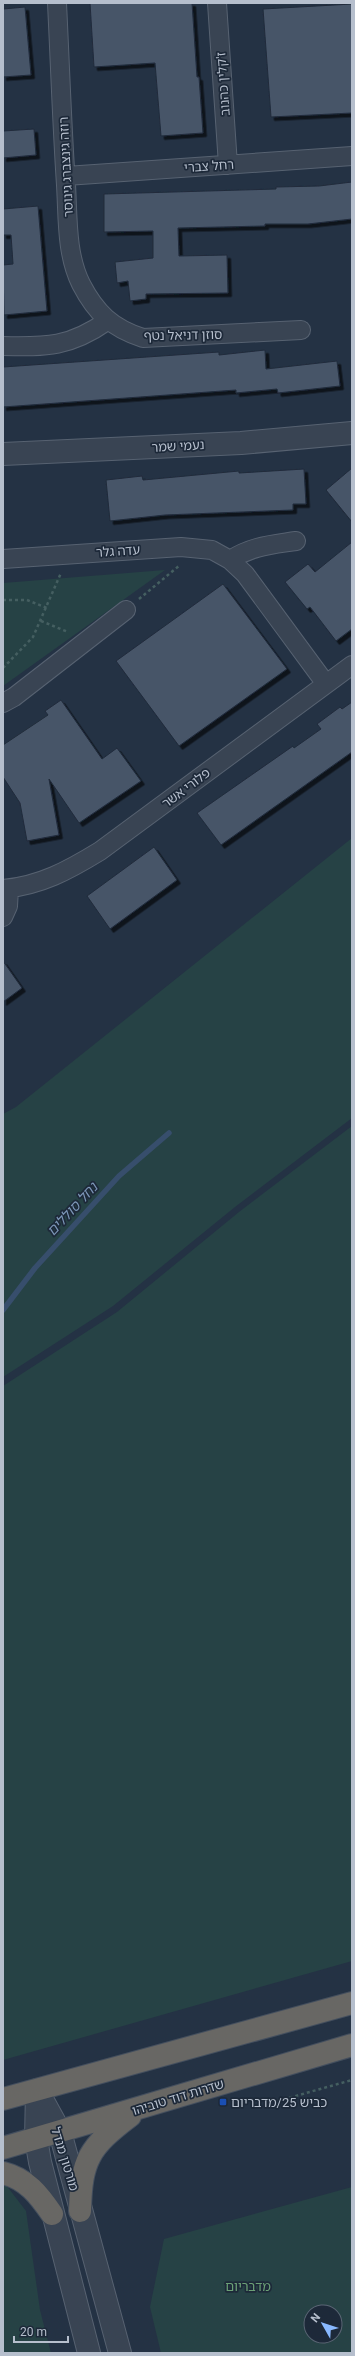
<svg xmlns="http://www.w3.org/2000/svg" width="355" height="2356" viewBox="0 0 355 2356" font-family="Roboto,'Noto Sans Hebrew',sans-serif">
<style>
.green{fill:#264245;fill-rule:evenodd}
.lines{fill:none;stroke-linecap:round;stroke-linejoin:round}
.stream{stroke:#374e6c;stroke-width:5.5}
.building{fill:#465468;stroke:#202b3b;filter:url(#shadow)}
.minor-casing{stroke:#576271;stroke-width:20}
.tertiary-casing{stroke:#576271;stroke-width:24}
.trunk-casing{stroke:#444f5e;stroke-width:24}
.path{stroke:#455f61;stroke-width:2.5;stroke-dasharray:3 3;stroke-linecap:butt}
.minor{stroke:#394453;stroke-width:18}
.tertiary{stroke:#394453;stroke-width:22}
.trunk{stroke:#686764;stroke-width:22}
.transit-dot{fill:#1a4fb4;stroke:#1d2939;stroke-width:1.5}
.labels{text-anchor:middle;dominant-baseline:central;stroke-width:3.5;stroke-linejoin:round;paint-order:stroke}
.street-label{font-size:13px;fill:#b6bfcd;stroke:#1d2939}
.poi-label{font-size:13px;fill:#b6bfcd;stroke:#1d2939;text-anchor:start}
.park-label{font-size:13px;fill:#6ba076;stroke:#1d2939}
.water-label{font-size:14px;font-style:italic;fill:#7c96b7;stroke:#1d2939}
</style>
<defs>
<filter id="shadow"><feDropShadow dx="3.5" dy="3.5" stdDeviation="0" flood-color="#0009"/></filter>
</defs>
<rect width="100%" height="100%" fill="#243244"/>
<path class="green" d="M165,570L3,686V583Z
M352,838V1118L235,1207L113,1306L3,1377V1114L16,1107Z
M352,1126V1961L3,2060V1386L117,1312L239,1212Z
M3,2181L26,2211L40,2310L51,2353H3Z
M352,2187V2353H161L150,2307L164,2239ZM311,2312H335V2336H311Z"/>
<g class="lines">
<path class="stream" d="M3,1310L35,1268L119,1176L169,1133"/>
</g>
<path class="building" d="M90,3H192L197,77H199L203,133L161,136L155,63L94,67Z
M352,4V113L271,117L263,9Z
M25,7L31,75L3,77V9Z
M34,129L36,155L3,158V131Z
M352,182V219L308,224H265V226L178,228L179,256L227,255L228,293L146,294V299L130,301L128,281L117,283L115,262L153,258V231L104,232V194L276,189V187L319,186Z
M38,206L47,311L4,315L3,265L13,264L11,235H3V209Z
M265,350L266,369L337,361L340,386L278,393L277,389L236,393V390L3,407V367L219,352V355Z
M352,468V522L326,490Z
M304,469L306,504H293V510L165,515L110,521L106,480L142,476L143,480L239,471V473Z
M352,542V629L336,641L310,607L307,609L285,582L308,564L315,572Z
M223,584L287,669L179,746L116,661Z
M61,700L102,759L117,748L141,781L79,823L49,779L59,835L27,841L20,803L3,777V745L48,715L45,711Z
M352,702V752L221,845L197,813L293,746L294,748L321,729L317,724L340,707L342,709Z
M154,847L177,880L110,929L87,896Z
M3,961L22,988L3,1002Z"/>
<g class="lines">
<defs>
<path id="minor" d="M57,3C60,64 62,125 66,185C68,217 66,254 81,284C96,313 112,328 143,338L301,330
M217,3L228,165
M66,176L352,156
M3,346C47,347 70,347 107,321
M3,559L181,547L212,550L230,560L245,574L326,684
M230,560C252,546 270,545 296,541
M3,703L14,697L126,610
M3,889C40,886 69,870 100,851L352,665
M3,917L8,906L9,889"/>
<path id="tertiary" d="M3,454L241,443L352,433
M37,2090L60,2132L120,2353
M37,2091L36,2139L40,2162L89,2353"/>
<path id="trunk" d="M3,2099L352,2003
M3,2148L352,2045
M3,2173C27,2179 39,2195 52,2214
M80,2211C81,2160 89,2147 130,2116"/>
</defs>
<use href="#minor" class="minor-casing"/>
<use href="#tertiary" class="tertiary-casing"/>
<use href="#trunk" class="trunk-casing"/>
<path class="path" d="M139,599L180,565
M3,600H27L47,608
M41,621L68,632
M3,668L33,637L61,573
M278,2101L352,2080"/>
<use href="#minor" class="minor"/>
<use href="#tertiary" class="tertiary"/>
<use href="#trunk" class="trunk"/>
</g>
<rect class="transit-dot" x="219" y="2098" width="8" height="8" rx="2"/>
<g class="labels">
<g class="street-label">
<text transform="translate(223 84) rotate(-94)">ז'קלין כהנוב</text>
<text transform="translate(209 166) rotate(-4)">רחל צברי</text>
<text transform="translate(66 167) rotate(-93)">רוזה גינצברג גינוסר</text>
<text transform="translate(183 335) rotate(-1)">סוזן דניאל נטף</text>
<text transform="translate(178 446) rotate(-3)">נעמי שמר</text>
<text transform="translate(118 551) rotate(-4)">עדה גלר</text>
<text transform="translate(186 788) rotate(-37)">פלורי אשר</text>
<text transform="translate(178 2097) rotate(-17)">שדרות דוד טוביהו</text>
<text transform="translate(65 2159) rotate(73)">מורטון מנדל</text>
</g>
<g class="poi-label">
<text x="231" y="2102">כביש 25/מדבריום</text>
</g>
<g class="park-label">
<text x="248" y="2286">מדבריום</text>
</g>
<g class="water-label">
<text transform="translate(72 1209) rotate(-47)">נחל סוללים</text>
</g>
</g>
<rect width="355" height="2356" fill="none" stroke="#b6bfcd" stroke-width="8"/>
<g transform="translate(323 2324) rotate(309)"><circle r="19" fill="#1d2939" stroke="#5a6574"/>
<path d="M0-3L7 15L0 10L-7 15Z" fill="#89b9ff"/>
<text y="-6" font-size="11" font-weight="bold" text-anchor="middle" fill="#b6bfcd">N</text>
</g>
<path d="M14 2336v6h54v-6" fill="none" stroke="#b6bfcd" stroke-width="2"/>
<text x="20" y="2336" font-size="12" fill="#b6bfcd" stroke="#1d2939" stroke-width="3" paint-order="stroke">20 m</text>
</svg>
